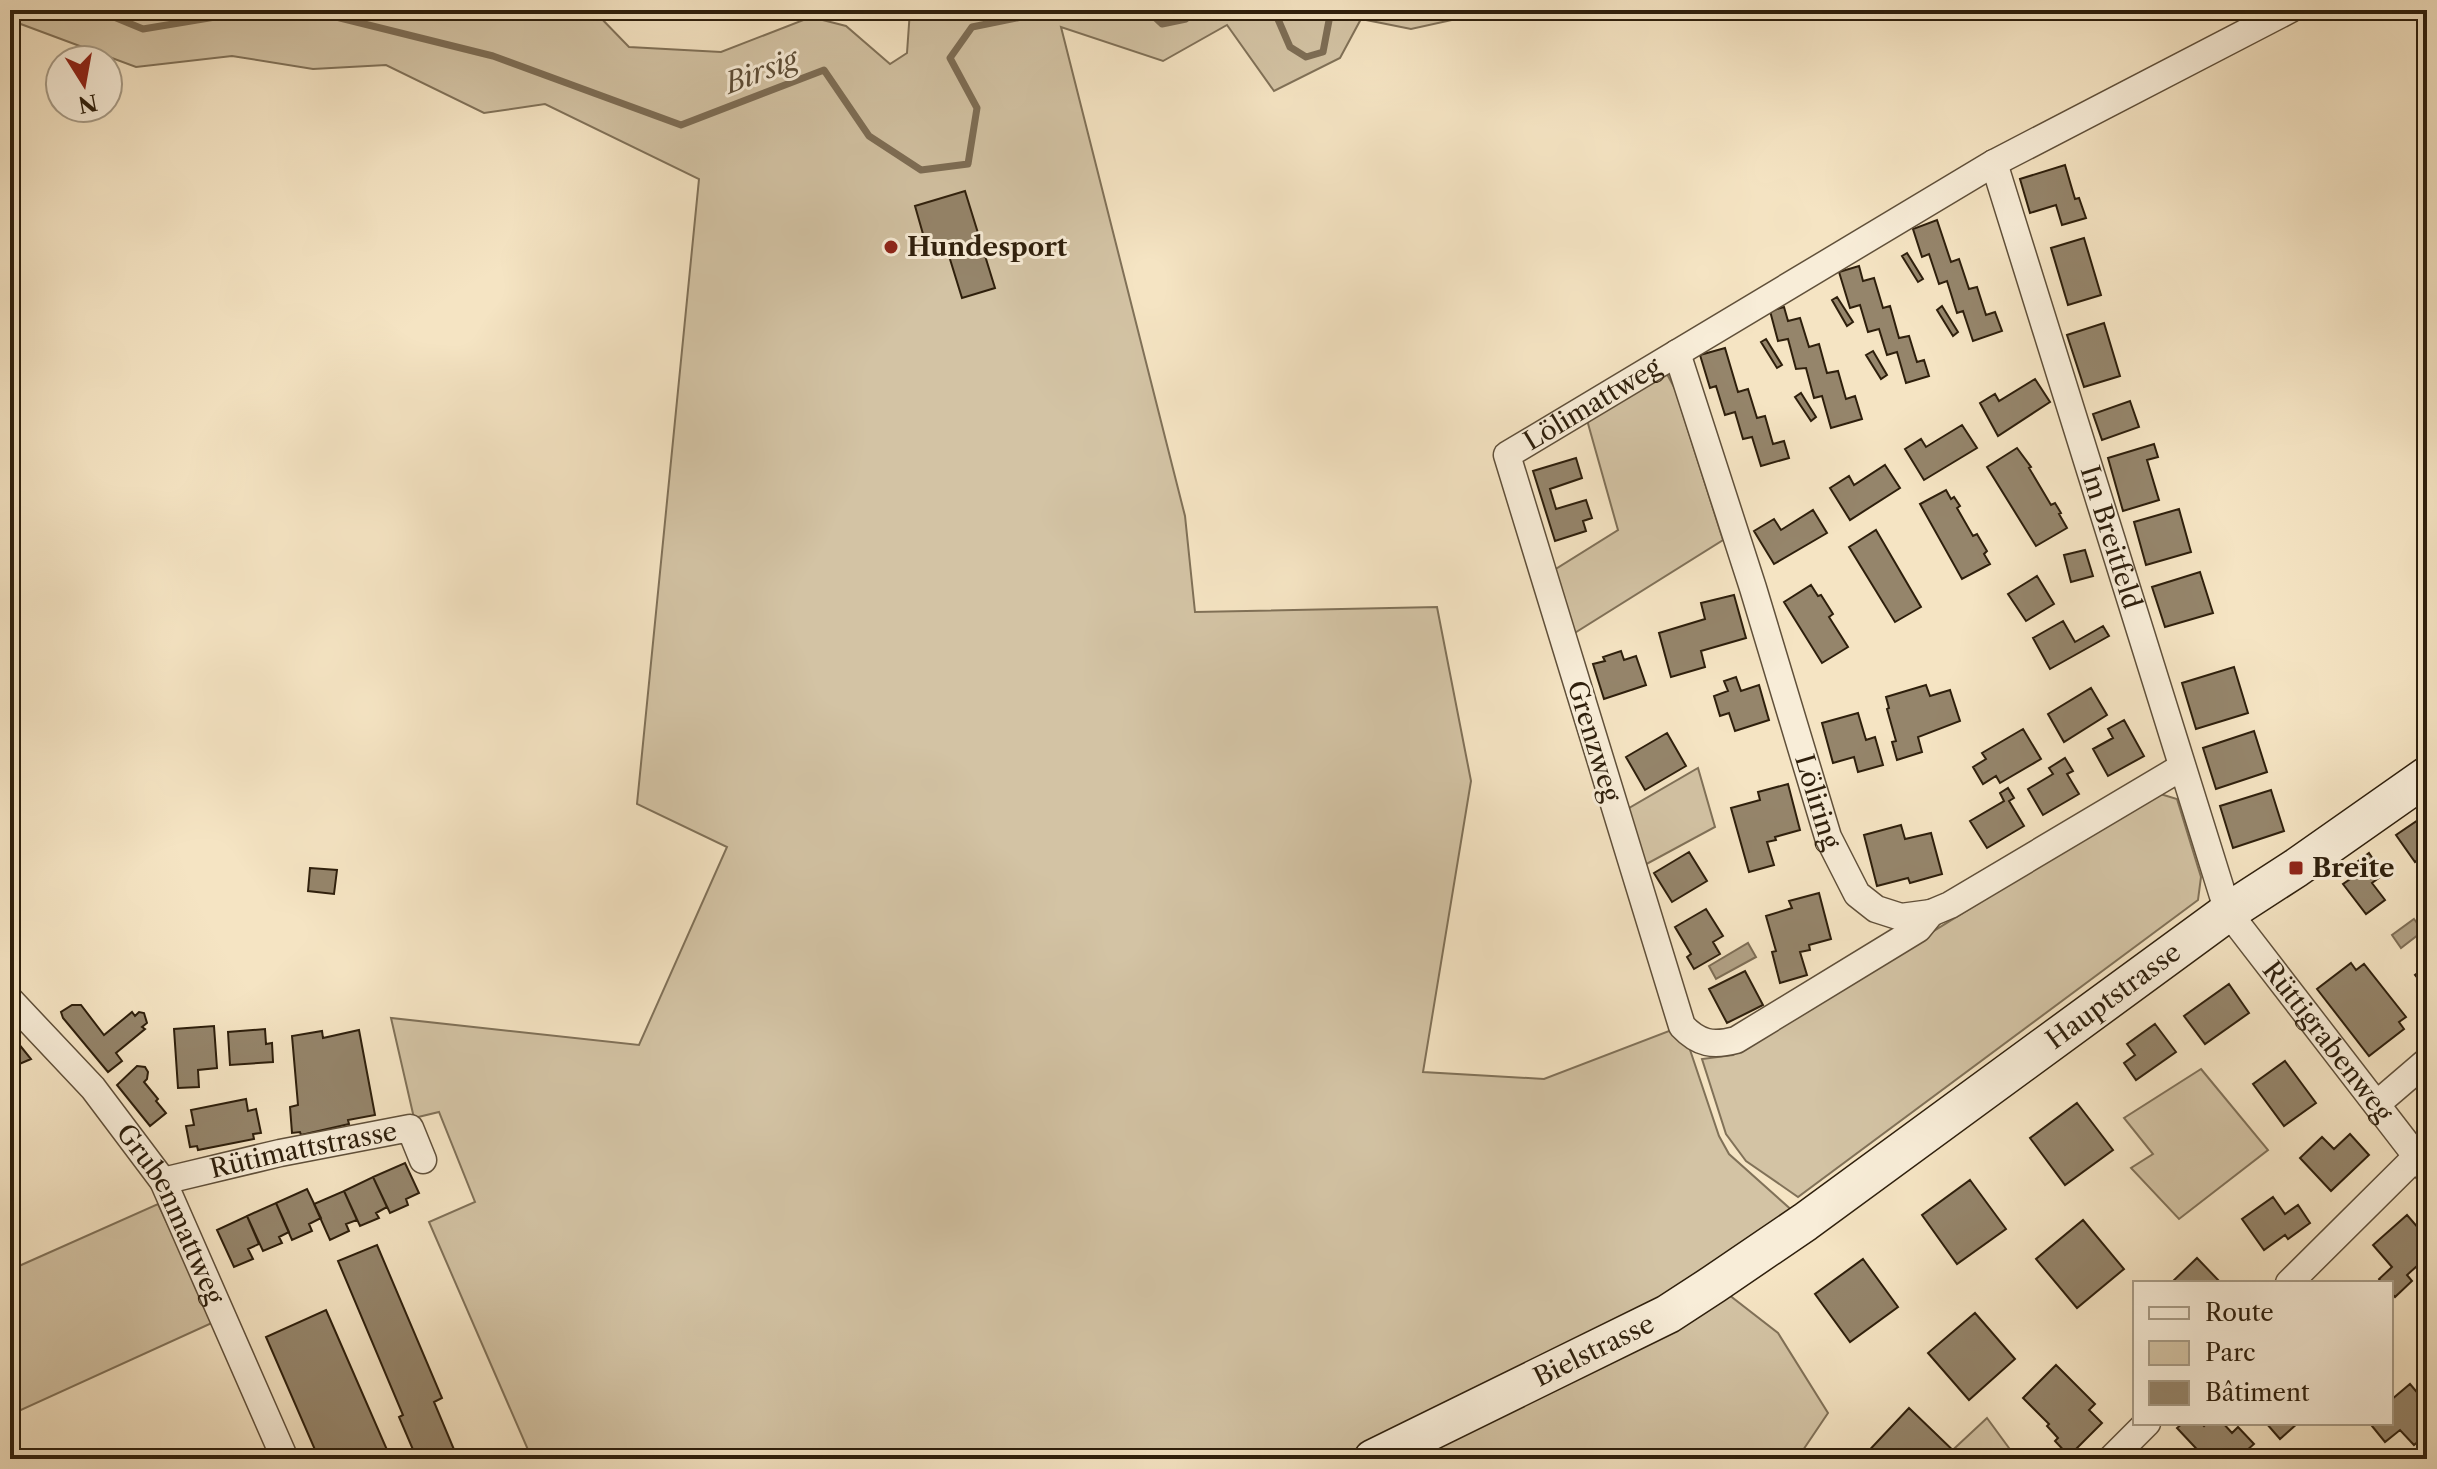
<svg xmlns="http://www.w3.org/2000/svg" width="2437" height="1469" viewBox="0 0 2437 1469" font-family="'Libre Caslon Text',serif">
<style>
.green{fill:#d3c3a4;stroke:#807158;stroke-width:2}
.water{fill:#b1a185;stroke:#7d6d55;stroke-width:2}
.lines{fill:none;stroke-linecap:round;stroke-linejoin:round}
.stream{stroke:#7d6d55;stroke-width:7}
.building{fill:#95856b;stroke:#2e1f0c;stroke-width:2}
.street-casing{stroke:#60503a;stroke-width:29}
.secondary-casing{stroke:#2e1f0c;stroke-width:41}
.street{stroke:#f8edd8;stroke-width:26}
.secondary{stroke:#f8edd8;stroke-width:38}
.poi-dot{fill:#8f2418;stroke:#f8edd8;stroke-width:3}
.labels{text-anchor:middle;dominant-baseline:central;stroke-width:6;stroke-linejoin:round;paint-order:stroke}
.poi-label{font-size:26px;font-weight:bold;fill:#2e1f0c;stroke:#f8edd8;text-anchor:start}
.street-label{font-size:26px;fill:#2e1f0c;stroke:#f8edd8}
.water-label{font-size:28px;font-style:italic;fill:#5c4c36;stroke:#f8edd8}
</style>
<rect width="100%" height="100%" fill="#f5e4c3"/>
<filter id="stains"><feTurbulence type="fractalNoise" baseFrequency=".0025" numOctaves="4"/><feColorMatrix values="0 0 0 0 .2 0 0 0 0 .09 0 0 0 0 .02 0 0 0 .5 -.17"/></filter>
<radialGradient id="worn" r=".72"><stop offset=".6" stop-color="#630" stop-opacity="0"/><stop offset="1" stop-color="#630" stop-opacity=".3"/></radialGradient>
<path class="green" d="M10,10H567L596,13L629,47L721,52L811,17L846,26L890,64L907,53L910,10H1497L1411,29L1361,19L1340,58L1274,91L1227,25L1163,61L1061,27L1185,516L1195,612L1437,607L1471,781L1423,1072L1544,1079L1682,1026L1719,1136L1729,1154L1805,1222L1715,1284L1778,1333L1828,1413L1797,1459H532L429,1222L475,1202L439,1112L414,1118L391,1018L639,1045L727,847L637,804L699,179L545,104L484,113L386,65L313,69L232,56L136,67L18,23L10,19Z
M1667,374L1675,389L1723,540L1573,634L1551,572L1618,530L1587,420Z
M1698,768L1715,827L1641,867L1624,811Z
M2157,793L2177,799L2201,877L2198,900L1798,1197L1746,1161L1726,1134L1702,1059L1733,1055Z
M2201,1069L2268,1150L2179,1219L2131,1168L2153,1154L2124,1118Z
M158,1204L214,1322L10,1415V1270Z
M1987,1418L2017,1459H1943Z"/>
<path class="water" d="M2414,919L2423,931L2401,948L2392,935Z
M1748,943L1756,957L1716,979L1709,966Z"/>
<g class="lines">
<path class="stream" d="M97,10L143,29L257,10
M308,10L493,56L681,125L824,70L869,136L921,170L968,164L977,108L950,58L972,27L1056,10
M1147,10L1162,24L1186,19L1189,10
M1274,10L1290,47L1306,57L1323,52L1331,10"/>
</g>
<path class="building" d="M2065,165L2075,199L2079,198L2086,218L2062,225L2056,205L2030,213L2020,179Z
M965,191L995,288L962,298L945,243L927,248L915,206Z
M1937,220L1951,262L1959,259L1969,289L1977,287L1986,315L1995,312L2002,331L1973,341L1963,311L1957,313L1947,281L1939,284L1929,254L1922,257L1913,229Z
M2084,238L2101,295L2068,305L2051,248Z
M1907,253L1923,279L1918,282L1902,256Z
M1859,266L1863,281L1874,278L1883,308L1890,306L1899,338L1909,336L1917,362L1924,360L1929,376L1906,383L1897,352L1887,355L1879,329L1868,332L1860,305L1850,308L1839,272Z
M1837,297L1853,322L1847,326L1832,300Z
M1942,306L1958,332L1953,336L1937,310Z
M1784,307L1788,321L1800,318L1809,347L1819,344L1827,373L1838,371L1846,399L1855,396L1862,419L1831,428L1822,396L1814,398L1806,368L1796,369L1788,339L1778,341L1770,311Z
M2104,323L2120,376L2084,387L2067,335Z
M1766,339L1782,365L1777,368L1761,342Z
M1725,348L1738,392L1748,389L1757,418L1765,416L1773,444L1784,441L1789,458L1761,466L1752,437L1743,439L1735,412L1725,415L1716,386L1710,388L1700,355Z
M1873,351L1887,375L1881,379L1866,355Z
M2035,379L2050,402L1998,436L1980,403L1995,394L1999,401Z
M1801,393L1816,417L1811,421L1795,397Z
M2130,401L2139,427L2102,440L2093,414Z
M1962,425L1977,448L1924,480L1905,449L1921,439L1926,447Z
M2154,444L2158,457L2147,460L2159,500L2123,511L2108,458Z
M2017,448L2031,467L2029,468L2051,505L2055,503L2061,513L2059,514L2067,528L2036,546L1987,467Z
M1576,458L1582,478L1550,489L1556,509L1586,500L1592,518L1583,521L1586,531L1555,541L1533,471Z
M1885,465L1900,488L1850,520L1830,488L1849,476L1854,485Z
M1946,490L1951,499L1954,497L1960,506L1957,508L1973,536L1977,534L1987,551L1984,554L1990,564L1962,579L1920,504Z
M2179,509L2191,552L2146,565L2134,522Z
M1813,510L1827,533L1774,564L1754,531L1774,519L1781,530Z
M1876,530L1921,607L1895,622L1849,547Z
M2085,550L2093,576L2071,582L2064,555Z
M2200,572L2213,613L2165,627L2152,587Z
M2037,576L2054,604L2026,621L2008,594Z
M1811,585L1818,596L1821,595L1833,614L1829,617L1848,647L1822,663L1784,602Z
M1734,595L1746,638L1701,651L1705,667L1671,677L1659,633L1705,619L1701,603Z
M2063,621L2075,642L2103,626L2109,636L2050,669L2033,638Z
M1621,651L1624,660L1636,656L1646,685L1604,699L1593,664L1605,661L1603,657Z
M2234,667L2248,713L2196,729L2182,683Z
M1736,677L1741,691L1759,685L1769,720L1735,731L1729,713L1720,716L1714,696L1728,691L1724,681Z
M1926,685L1930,696L1950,690L1960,721L1918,737L1922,752L1897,760L1892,742L1896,741L1887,709L1889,708L1886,697Z
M2091,688L2107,715L2064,742L2048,714Z
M1858,713L1866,740L1875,737L1883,765L1858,772L1854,757L1833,763L1822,723Z
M2124,720L2144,756L2108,776L2093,749L2113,738L2108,729Z
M2023,729L2041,759L2000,783L1996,776L1983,784L1973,767L1986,759L1982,753Z
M2254,731L2267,772L2216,789L2203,748Z
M1667,733L1686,766L1645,790L1626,757Z
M2065,758L2073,771L2067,774L2079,794L2043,815L2028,789L2053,774L2049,768Z
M1788,784L1800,830L1775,837L1776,840L1767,842L1774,865L1749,872L1731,808L1760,800L1758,792Z
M2008,788L2014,798L2009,801L2024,826L1987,848L1970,821L2004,801L2000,793Z
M2271,790L2284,831L2233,848L2220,806Z
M2427,814V862L2423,856L2415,862L2396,835Z
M1901,825L1905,839L1931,833L1942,874L1910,883L1908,878L1877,886L1864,835Z
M1689,852L1707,881L1672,902L1654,873Z
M2369,853L2375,862L2371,865L2380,877L2372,883L2385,900L2366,914L2343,884L2359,873L2353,865Z
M310,868L337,870L334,894L308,891Z
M1819,893L1831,939L1809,945L1810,950L1800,952L1807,975L1780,983L1772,952L1776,951L1766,916L1792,908L1789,901Z
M1706,909L1723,936L1713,942L1720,954L1694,969L1687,957L1691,954L1675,927Z
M2351,963L2356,970L2364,964L2406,1017L2399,1022L2404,1029L2369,1056L2317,989Z
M2427,966V990L2415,975Z
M1745,971L1763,1005L1727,1023L1709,989Z
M2229,984L2249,1013L2205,1044L2184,1016Z
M72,1005H81L104,1035L132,1012L135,1016L139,1012L144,1013L147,1023L142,1027L145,1029L116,1053L122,1061L108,1072L63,1018L61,1012Z
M2155,1024L2176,1052L2136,1080L2124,1063L2135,1055L2127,1044Z
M214,1026L217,1068L198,1070L199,1087L178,1088L174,1029Z
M265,1029L266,1044L272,1043L273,1062L230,1065L228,1032Z
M359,1030L375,1115L348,1120L349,1124L301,1135L300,1132L292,1133L290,1107L298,1105L292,1036L322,1031L323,1038Z
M10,1033L31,1059L10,1068Z
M2285,1061L2316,1103L2284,1126L2253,1084Z
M137,1066L145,1067L148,1072L147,1079L144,1082L158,1099L156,1101L166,1113L150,1126L117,1085Z
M246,1099L248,1111L256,1109L261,1133L253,1134L254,1139L198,1150L197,1146L190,1147L186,1126L194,1125L191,1110Z
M2077,1103L2113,1150L2065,1185L2030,1138Z
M2350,1134L2369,1155L2331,1191L2300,1158L2322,1137L2334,1149Z
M405,1163L419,1193L406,1199L408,1205L390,1213L373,1177Z
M373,1177L387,1207L376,1213L379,1218L360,1226L344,1191Z
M1970,1180L2006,1229L1957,1264L1922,1215Z
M307,1189L321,1218L309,1224L312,1231L292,1240L276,1203Z
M344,1191L357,1220L346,1224L349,1231L330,1240L314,1204Z
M2273,1197L2285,1214L2298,1205L2310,1223L2288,1239L2285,1235L2264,1250L2242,1219Z
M276,1203L289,1232L279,1237L282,1243L263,1251L247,1216Z
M2407,1215L2427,1238V1257L2407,1275L2412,1281L2395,1297L2391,1293V1283H2382L2379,1279L2392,1267L2373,1245Z
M247,1216L259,1244L248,1249L253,1259L234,1267L217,1230Z
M2083,1220L2124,1269L2077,1308L2036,1259Z
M377,1245L442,1398L434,1402L458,1459H417L399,1417L403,1415L338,1261Z
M2197,1258L2221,1283H2171Z
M1863,1259L1898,1307L1850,1342L1815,1294Z
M326,1310L391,1459H319L266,1337Z
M1975,1313L2015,1359L1969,1400L1928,1353Z
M2056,1365L2095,1404L2089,1410L2102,1423L2069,1456L2055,1441L2058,1438L2047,1426L2049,1424L2023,1398Z
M2410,1384L2426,1403L2427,1401V1434L2414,1445L2400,1430L2385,1442L2372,1426L2375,1423H2391V1400Z
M1909,1408L1962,1459H1861Z
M2183,1423H2201L2204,1426L2207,1423H2223L2232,1433L2238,1427L2254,1444L2237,1459H2206L2177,1428Z
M2266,1423H2298L2280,1439Z"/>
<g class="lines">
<defs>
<g id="street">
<path id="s1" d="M1994,163L2228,912L2427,1170"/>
<path id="s2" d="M1677,353L1753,588L1828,837L1857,894L1876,909L1901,917L1931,913L1950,905L2182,767"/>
<path id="s3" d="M1931,913L1918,929L1736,1040C1713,1046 1699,1044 1682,1026L1507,455L1994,163L2289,10"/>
<path id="s4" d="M10,1000L93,1088L163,1181L285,1459"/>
<path d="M2378,1103L2427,1061"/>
<path id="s5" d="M163,1181L280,1153L410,1128L423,1160"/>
<path d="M2289,1283L2417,1156"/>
<path d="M2111,1459L2147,1423"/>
</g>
<g id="secondary">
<path id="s6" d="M1373,1459L1668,1314L1714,1284L1805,1222L2228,912L2296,868L2427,776"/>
</g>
</defs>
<use href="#street" class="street-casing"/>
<use href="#secondary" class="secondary-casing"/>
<use href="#street" class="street"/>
<use href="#secondary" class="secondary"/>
</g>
<g class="poi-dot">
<circle cx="891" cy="247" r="8"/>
<rect x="2288" y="860" width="16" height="16" rx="4"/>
</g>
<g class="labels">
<g class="poi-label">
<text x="907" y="247">Hundesport</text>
<text x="2312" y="868">Breite</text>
</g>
<g class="street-label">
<text stroke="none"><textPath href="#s3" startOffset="990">Lölimattweg</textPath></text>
<text stroke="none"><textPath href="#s1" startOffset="392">Im Breitfeld</textPath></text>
<text transform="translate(1594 741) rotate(73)">Grenzweg</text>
<text stroke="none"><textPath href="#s2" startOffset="470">Löliring</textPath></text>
<text stroke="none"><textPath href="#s6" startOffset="876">Hauptstrasse</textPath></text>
<text stroke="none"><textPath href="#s1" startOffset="948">Rüttigrabenweg</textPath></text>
<text stroke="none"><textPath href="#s5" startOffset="144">Rütimattstrasse</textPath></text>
<text stroke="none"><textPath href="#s4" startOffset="270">Grubenmattweg</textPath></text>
<text stroke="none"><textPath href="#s6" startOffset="246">Bielstrasse</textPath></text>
</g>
<g class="water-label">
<text transform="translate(761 71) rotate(-21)">Birsig</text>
</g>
</g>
<rect width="2437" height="1469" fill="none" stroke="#f5e4c3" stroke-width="40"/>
<rect x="12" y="12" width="2413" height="1445" fill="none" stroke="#2e1f0c" stroke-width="4"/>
<rect x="20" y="20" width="2397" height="1429" fill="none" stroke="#2e1f0c" stroke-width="2"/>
<rect x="2133" y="1281" width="260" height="144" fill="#f8edd8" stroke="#a79b86" stroke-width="2"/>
<rect x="2149" y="1307" width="40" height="12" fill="#f8edd8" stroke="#a79b86" stroke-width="2"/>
<text x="2205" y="1321" font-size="24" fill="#2e1f0c">Route</text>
<rect x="2149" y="1341" width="40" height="24" fill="#d3c3a4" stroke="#a79b86" stroke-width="2"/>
<text x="2205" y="1361" font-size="24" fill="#2e1f0c">Parc</text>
<rect x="2149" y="1381" width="40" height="24" fill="#95856b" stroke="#a79b86" stroke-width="2"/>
<text x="2205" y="1401" font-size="24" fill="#2e1f0c">Bâtiment</text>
<g transform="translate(84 84) rotate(169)"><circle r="38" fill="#f8edd8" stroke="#a79b86" stroke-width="2"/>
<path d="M0-6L14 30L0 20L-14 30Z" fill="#8f2418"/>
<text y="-12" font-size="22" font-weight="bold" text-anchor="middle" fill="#2e1f0c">N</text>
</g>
<rect width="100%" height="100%" filter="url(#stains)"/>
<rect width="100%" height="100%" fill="url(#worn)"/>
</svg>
